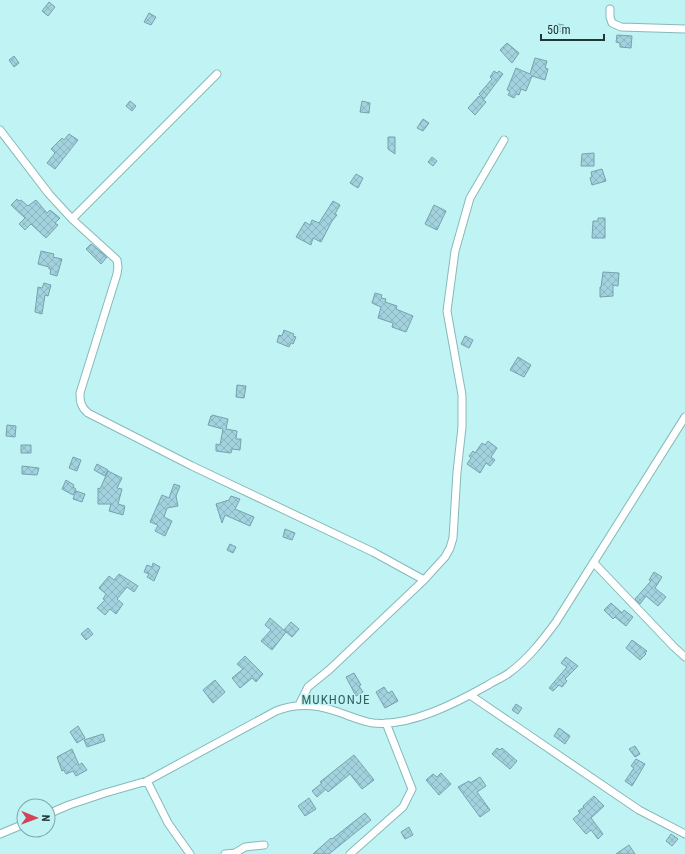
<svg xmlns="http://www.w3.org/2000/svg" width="685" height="854" viewBox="0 0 685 854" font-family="'Roboto Condensed',sans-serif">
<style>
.building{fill:url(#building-cross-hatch);stroke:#75a2af}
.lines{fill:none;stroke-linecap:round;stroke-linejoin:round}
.street-casing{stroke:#87b9ba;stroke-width:9}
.street{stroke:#fff;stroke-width:7}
.labels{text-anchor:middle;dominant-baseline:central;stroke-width:3;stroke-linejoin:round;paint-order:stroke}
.quarter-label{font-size:13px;letter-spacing:1px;fill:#316161;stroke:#c0f3f3}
</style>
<defs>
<pattern id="building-cross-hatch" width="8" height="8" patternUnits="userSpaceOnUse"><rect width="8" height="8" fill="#a3d2df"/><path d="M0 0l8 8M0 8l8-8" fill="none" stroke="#8cb5c0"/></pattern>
</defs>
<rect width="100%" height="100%" fill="#c0f3f3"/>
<path class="building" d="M49,2L55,7L48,16L42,11Z
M149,13L156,17L151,25L144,22Z
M558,24L564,25L563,32L556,31Z
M617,35L632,36L631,48L620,47V43L616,42Z
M507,43L519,53L512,63L500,50Z
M14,56L19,63L14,67L9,60Z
M535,58L547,61L545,68L548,69L545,80L532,76L526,91L521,89L519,95L516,94L514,98L508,95L510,91L507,90L516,68L530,74Z
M494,71L497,73L499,71L503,74L484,99L479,94L492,79L490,77Z
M479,96L486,102L475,115L468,108Z
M130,101L136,106L132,111L126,106Z
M362,101L370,103L369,113L360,112Z
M423,119L429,123L423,131L417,128Z
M69,134L78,140L55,169L47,163L55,153L51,149L62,138L64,140Z
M388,137H395V154L388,149Z
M594,153V166H581L582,154Z
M432,157L437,161L433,166L428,162Z
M602,169L606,181L592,185L590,178L592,177L591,172Z
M356,174L363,178L358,188L350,183Z
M17,199L19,201L21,200L28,206L36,200L47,213L50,210L60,218L55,223L58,225L46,238L31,224L25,230L19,224L25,218L11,205Z
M333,201L340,205L335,214L337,215L332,221L321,242L313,238L311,245L296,237L305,222L310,225L312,220L319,223Z
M434,205L446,211L437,230L425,224Z
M598,218H605V238H592L593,221H598Z
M91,244L107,257L101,264L86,249Z
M41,251L54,254L53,257L62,259L57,276L50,274L51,269H49V267L38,264Z
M603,272L619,273L618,286L613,285V296L600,297V287H601Z
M44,283L51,285L48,296L45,295L42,314L35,312L38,287L42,288Z
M375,293L382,295L381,298L386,299L385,302L397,306L396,309L413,316L406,332L392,327L393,323L378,318L381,307L372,303Z
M284,330L294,334L293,336L296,337L293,344L291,343L289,347L277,342L279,335L282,336Z
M465,336L473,340L469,348L461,344Z
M518,357L531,365L524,377L510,370Z
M237,385L246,386L244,398L236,397Z
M212,415L228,419L226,429L237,431L236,439H241L240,450L232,449L231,453L216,451V444L220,445L223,429L208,425L211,416L212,417Z
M7,425L16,426L15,437L6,436Z
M488,441L497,448L491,457L495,460L490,466L486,463L480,473L467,464L471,458L469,456L473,451L475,453L482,443L485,445Z
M21,445H31V453H21Z
M73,457L81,460L77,471L69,468Z
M97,464L108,470L105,476L94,470Z
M22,466L39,468L37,475L22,474Z
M108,471L122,478L117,488L122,489L118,504L125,506L123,515L109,511L111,504H98V488L100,489Z
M66,480L74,485L73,487L76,489L73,495L62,489Z
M174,484L180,486L176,496L178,506L167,508L164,517L172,521L165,536L155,531L158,525L150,522L162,495L169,498Z
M76,491L85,494L82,502L73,499Z
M231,496L240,499L235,509L254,517L250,526L225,515L222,523L216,504L229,500Z
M285,529L295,533L292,540L283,537Z
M230,544L236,547L233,553L227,550Z
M153,563L160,567L154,581L147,577L149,574L144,572L147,565L152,567Z
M654,572L662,577L655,588L666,597L658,606L646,596L640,604L635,599L651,581L649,580Z
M119,574L138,586L134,592L127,587L117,599L123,604L116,614L110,609L105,615L97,608L105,600L103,599L106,594L99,588L109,576L114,580Z
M611,603L622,613L624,610L633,617L626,626L615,617L613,619L604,610Z
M270,618L286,632L272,650L261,641L271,630L265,625Z
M291,622L299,629L292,637L284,630Z
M88,628L93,634L86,640L81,634Z
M632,640L647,651L645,653L646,654L640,660L626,648Z
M245,656L263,674L256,682L252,678L240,688L232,678L243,669L237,664Z
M566,657L578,666L565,679L567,681L562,687L559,685L553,691L549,688L567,667L561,663Z
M354,673L361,685L359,686L363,692L356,696L346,677Z
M215,680L225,692L213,703L203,690Z
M384,687L388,693L392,691L398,701L385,708L376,692Z
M516,704L522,708L518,714L512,710Z
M78,726L85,738L77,743L70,732Z
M559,728L570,736L565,744L554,736Z
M103,734L105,741L87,747L84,740Z
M635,746L640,754L635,757L629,749Z
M497,748L500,750L502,748L517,761L510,769L492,754Z
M72,749L79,765L82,763L87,770L76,776L73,771L66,774L64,770L62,771L57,757Z
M354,755L374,780L362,789L350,774L328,792L326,789L317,797L312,791L322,783L320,782Z
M636,759L645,764L632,786L625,781L634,768L631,766Z
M441,773L451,784L439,795L426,780L433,774L437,777Z
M480,777L486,786L477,792L490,810L480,817L458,787L469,781L470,783Z
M594,796L604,806L591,818L603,834L598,839L591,830L586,834L573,819L580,813L578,811L584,807L583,806Z
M309,798L316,809L305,816L298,806Z
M365,813L371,820L329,854H313L331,838L332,839Z
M409,827L413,835L405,839L401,832Z
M671,834L678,839L672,846L666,841Z
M629,845L635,854H616Z"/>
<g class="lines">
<defs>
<path id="street" d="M610,9V17L612,23L621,27L685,29
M0,130L49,194L72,219L117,260L118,267L117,274L80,393C80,402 81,407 88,413L192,466L373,552L424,580
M72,219L217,74
M594,563L674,647L685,657
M470,695L639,810L685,834
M299,705L308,687L329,670L424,580L445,557L450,548L453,538L457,472L462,427V395L447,311L455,251L470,198L504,140
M147,781L168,823L190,854
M48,814L69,805L105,793L147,781L276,711C296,703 315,704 335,711C348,715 360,721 373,723C410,727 456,703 488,685C494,681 502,678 509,673C528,659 542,641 556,622L685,417
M0,834L24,824
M225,854L235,853L245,847L264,845
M350,854L403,807L412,789L386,723"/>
</defs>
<use href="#street" class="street-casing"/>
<use href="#street" class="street"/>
</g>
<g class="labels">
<g class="quarter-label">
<text x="336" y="699">MUKHONJE</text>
</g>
</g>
<g transform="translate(36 818) rotate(91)"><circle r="19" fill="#c0f3f3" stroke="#80a7a7"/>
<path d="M0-3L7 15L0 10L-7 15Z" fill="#d34257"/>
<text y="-6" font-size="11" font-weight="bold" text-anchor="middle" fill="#213636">N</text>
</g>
<path d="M541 34v6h63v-6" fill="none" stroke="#213636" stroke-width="2"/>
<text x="547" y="34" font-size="12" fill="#213636" stroke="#c0f3f3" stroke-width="3" paint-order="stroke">50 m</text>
</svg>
